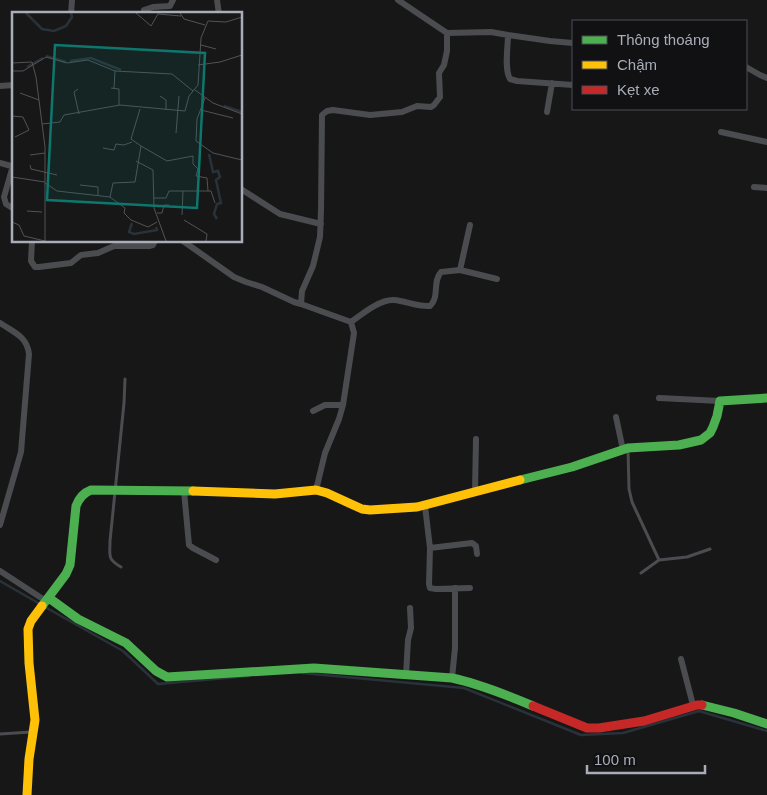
<svg xmlns="http://www.w3.org/2000/svg" width="767" height="795" viewBox="0 0 767 795" font-family="Helvetica,sans-serif">
<style>
.lines{fill:none;stroke-linecap:round;stroke-linejoin:round}
.stream{stroke:#2a3239;stroke-width:2.5}
.lane{stroke:#4b4c50;stroke-width:3}
.street{stroke:#4b4c50;stroke-width:6}
.fast{stroke:#4caf50;stroke-width:9}
.slow{stroke:#ffc107;stroke-width:9}
.jam{stroke:#c62828;stroke-width:9}
.inset-river{fill:none;stroke:#2a3239;stroke-width:2.5}
.inset-road{fill:none;stroke:#515357;stroke-width:1}
.view{fill:#0f766e;fill-opacity:0.15;stroke:#0f766e;stroke-width:2.5}
.inset-edge{fill:none;stroke:#a8adb8;stroke-width:2.5}
</style>
<rect width="100%" height="100%" fill="#171717"/>
<g class="lines">
<path class="stream" d="M0,581L40,604
M45,607L123,651L158,684L249,676
M302,673L464,688L581,735L623,733L699,711L767,731"/>
<path class="lane" d="M628,450L629,489L632,502L659,560L641,573
M659,560L687,557L710,549
M121,567C107,559 110,556 110,541L124,403L125,379
M0,734L31,732"/>
<path class="street" d="M217,0L219,14
M398,0L447,33L491,32L508,35L550,41L573,43
M144,10L153,7L170,6L173,0
M71,14L72,0
M508,35C508,47 504,69 510,79L517,81L573,85
M746,67L760,75L767,78
M0,86L14,85
M547,112L552,83
M721,132L767,142
M0,163L11,166L12,169L4,197L6,204L14,209
M754,187L767,188
M241,189L280,214L321,224
M32,241L31,261L35,267H39L71,263L81,255L98,253L114,246H149L153,245L155,241
M183,241L234,277L246,282L262,287L294,302L301,304
M460,270L470,225
M351,322C362,314 380,299 394,300C406,301 417,307 430,306C440,297 432,282 441,272L460,270L497,279
M0,323C13,332 27,336 29,354L21,452L0,525
M659,398L720,401
M313,411L325,405H343
M616,417L623,450
M316,490L325,453L339,419L343,405L354,333L351,322L301,304L302,291L313,266L320,237L321,210L322,115L327,111L333,110L370,115L402,112L417,106L431,107L434,105L440,97L439,73L444,65L447,51V33
M184,491L189,545L193,548L216,560
M475,491L476,439
M425,506L430,548L429,584L430,588L436,589L470,588
M430,548L472,543L476,546L477,554
M0,571L46,601
M681,659L693,705
M406,675L408,640L411,628L410,608
M452,678L455,648V588"/>
<path class="fast" d="M520,480L572,467L628,448L679,445L701,440L710,433L713,427L717,416L720,401L767,398
M49,598L78,619L126,643L156,671L167,677L314,668L452,678C480,684 507,695 533,706
M42,606L66,574L70,565L76,506C79,498 83,493 91,490L193,491
M702,705L734,713L767,724"/>
<path class="slow" d="M193,491L275,494L316,490L327,493L362,509L370,510L417,507L520,480
M27,795L29,759L35,720L29,663L28,629L31,621L42,606"/>
<path class="jam" d="M533,706L587,728H599L644,721L697,705H702"/>
</g>
<g transform="translate(12 12)">
<rect width="230" height="230" fill="#171717"/>
<path class="inset-river" d="M14,1L30,17L42,19L54,14L60,5L59,1M34,44L54,50M58,49L79,46L109,58M15,55L31,46M212,94L230,100M197,142L201,160L206,159L208,165L204,168L209,191L205,192L202,202L205,207M120,211L117,220L122,222L145,218L144,215"/>
<path class="inset-road" d="M124,1L139,14L146,2L169,4M168,1L172,7L193,13M189,33L204,37M0,51L20,50L24,65L33,135V229M186,53L208,50L230,43M0,59H11L34,45L55,51L76,48L103,59L160,62L181,79M99,76L107,77V93M66,77L62,80L67,102M102,77L103,59M183,78L201,91L230,102M8,81L27,88M148,84L154,88V98M193,86L185,107L184,129L201,141L230,148M189,98L221,106M0,104L11,105L17,118L3,125M30,112L48,110L52,103L108,93L173,99L177,84L186,73L189,26L196,9L214,10L230,5M164,121L167,84M129,134L155,149L181,144V152L186,157L184,164L195,166L196,179M91,136L102,138L104,132L112,133L120,130M18,143L33,141M124,149L141,158L142,196L154,229M18,153L19,157L45,163M0,165L33,170M33,171L45,179L98,185L113,196L112,201L119,208L136,215L145,210M68,173L86,175V184M98,185L101,171L123,170L129,134L119,127L128,97M142,186H154L157,179H199L203,191M15,199L30,200M145,201H150L152,193H157M170,203L171,179M172,208L195,222L194,229M0,210L7,213L12,224L33,229"/>
<path class="view" d="M43,33L193,41L185,196L35,188Z"/>
<rect width="230" height="230" class="inset-edge"/>
</g>
<rect x="572" y="20" width="175" height="90" fill="#111113" stroke="#4d4f55"/>
<rect x="582" y="36" width="25" height="8" fill="#4caf50" stroke="#4d4f55"/>
<text x="617" y="45" font-size="15" fill="#a8adb8">Thông thoáng</text>
<rect x="582" y="61" width="25" height="8" fill="#ffc107" stroke="#4d4f55"/>
<text x="617" y="70" font-size="15" fill="#a8adb8">Chậm</text>
<rect x="582" y="86" width="25" height="8" fill="#c62828" stroke="#4d4f55"/>
<text x="617" y="95" font-size="15" fill="#a8adb8">Kẹt xe</text>
<path d="M587 765v8h118v-8" fill="none" stroke="#a8adb8" stroke-width="2.5"/>
<text x="594" y="765" font-size="15" fill="#a8adb8" stroke="#111113" stroke-width="4" paint-order="stroke">100 m</text>
</svg>
